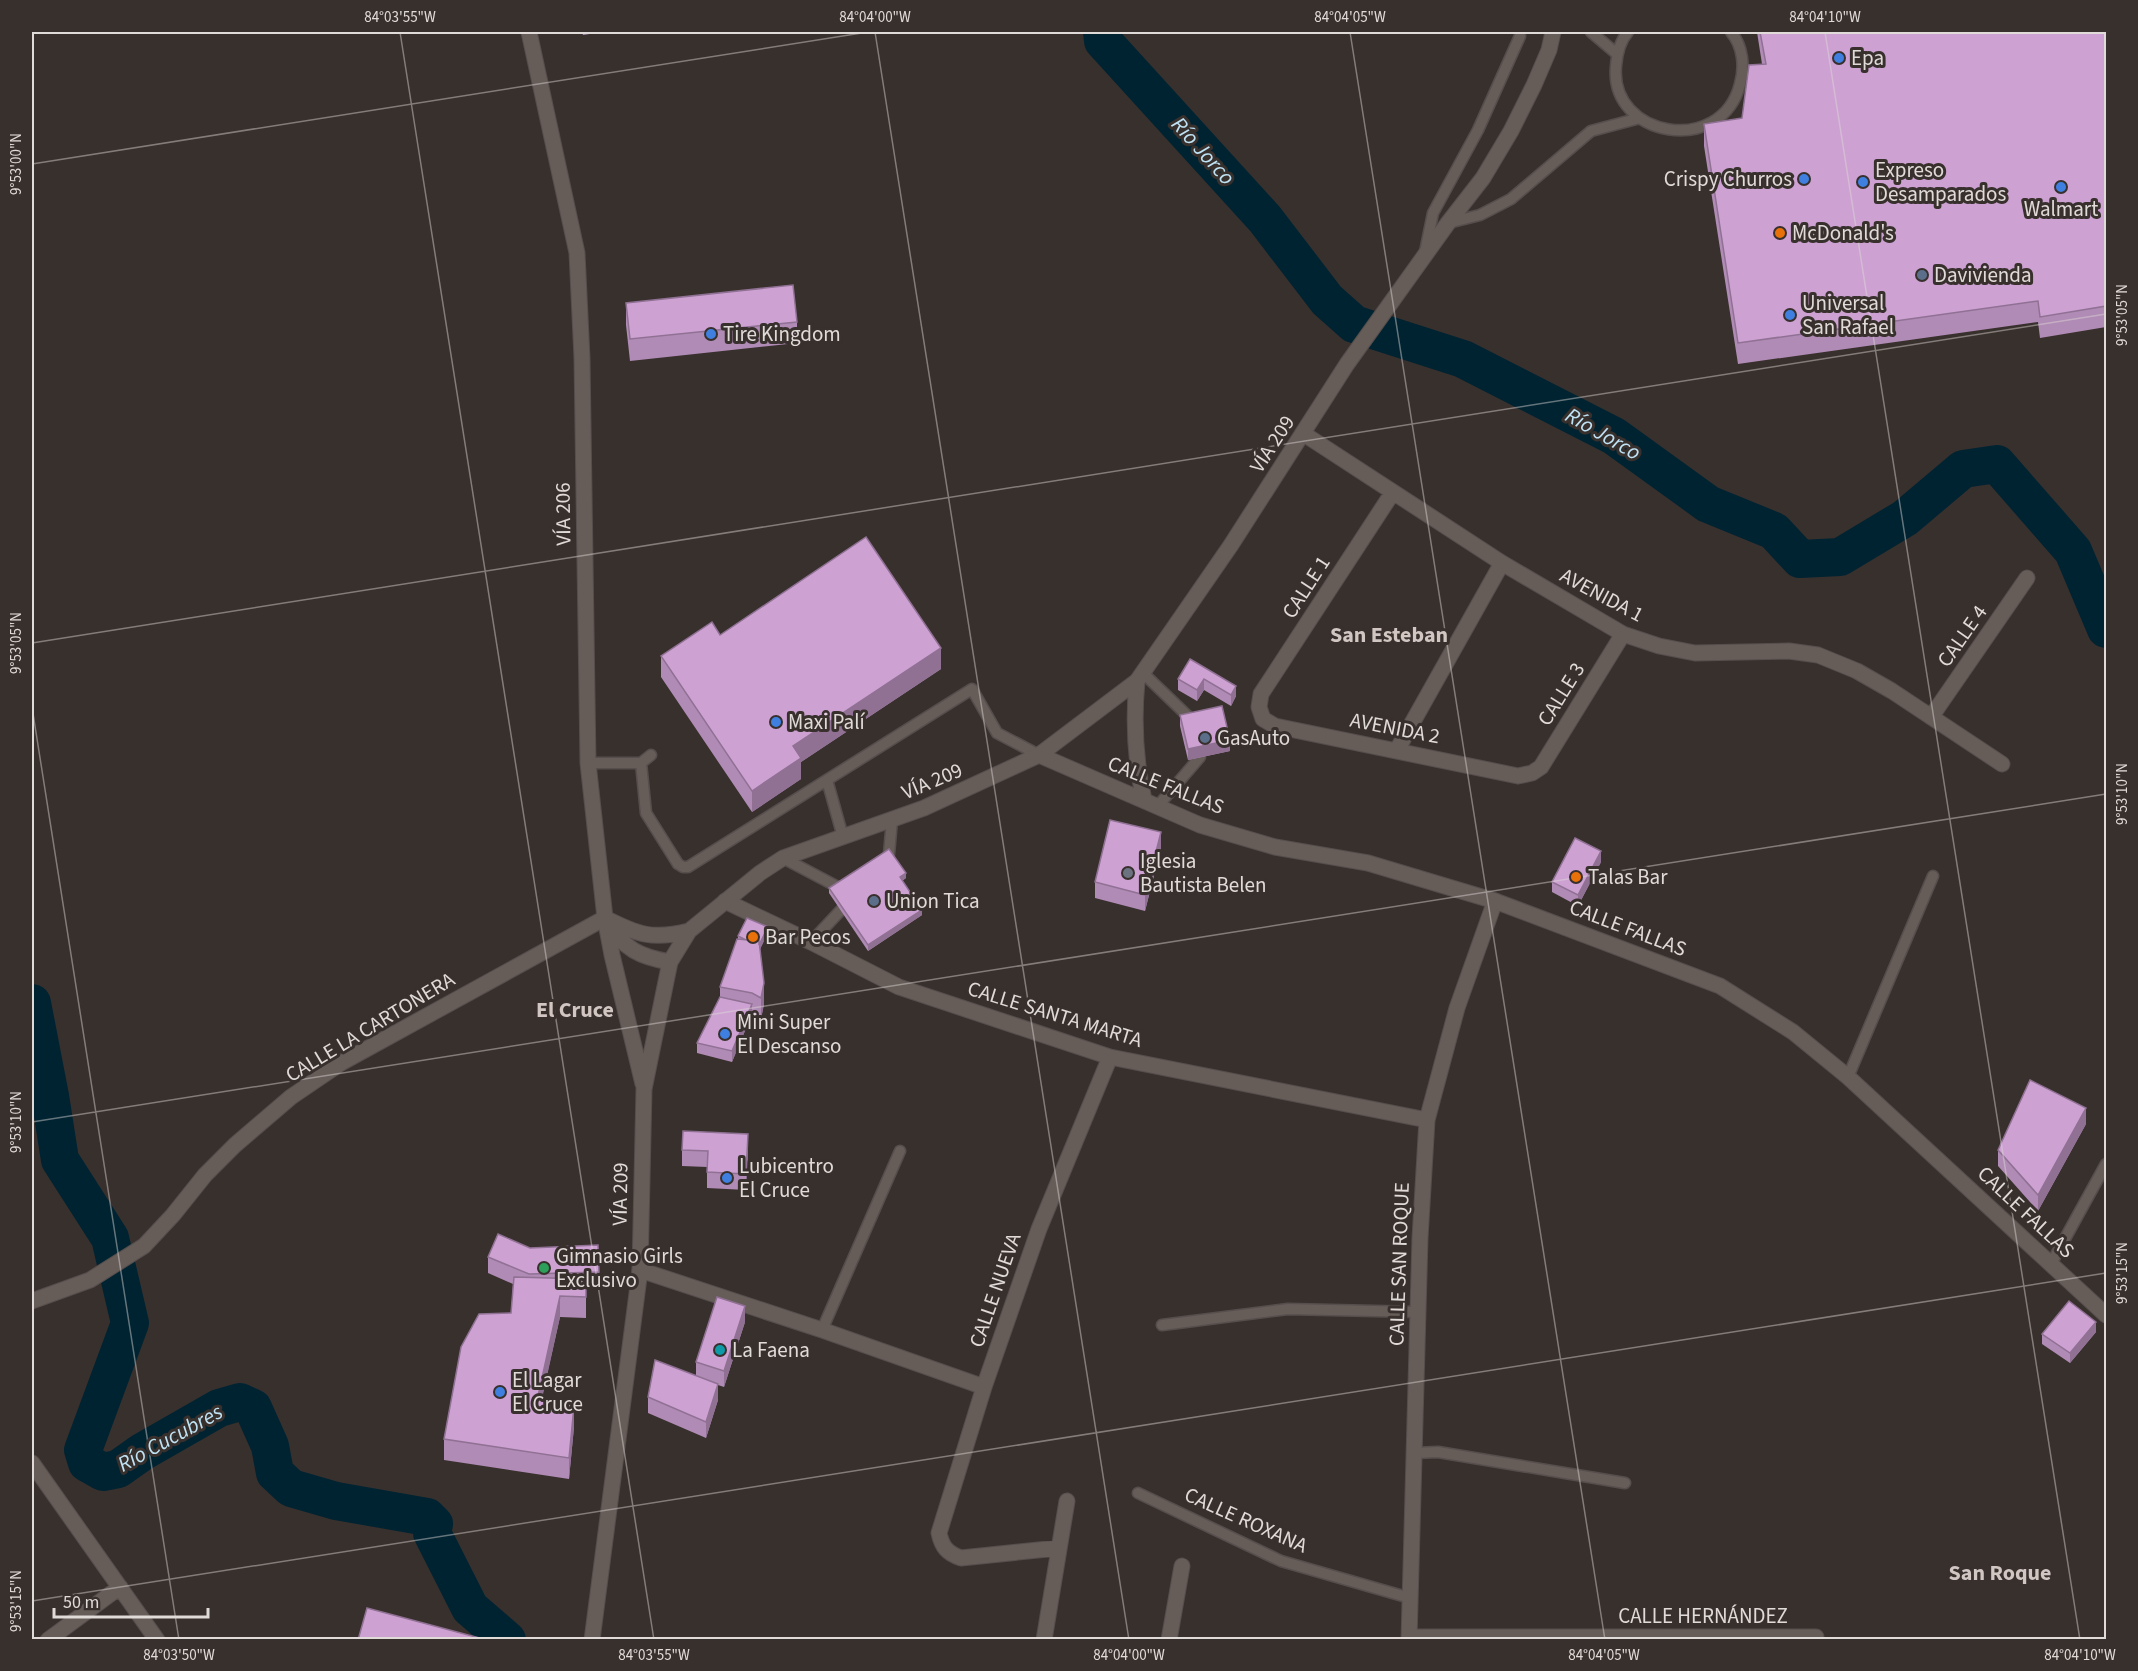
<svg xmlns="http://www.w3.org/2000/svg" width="2138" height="1671" viewBox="0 0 2138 1671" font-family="'Source Sans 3',sans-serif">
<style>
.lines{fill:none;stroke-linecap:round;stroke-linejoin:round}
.river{stroke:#002332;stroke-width:38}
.lane-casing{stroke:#554e4c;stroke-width:13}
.street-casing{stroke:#554e4c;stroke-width:17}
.secondary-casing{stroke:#554e4c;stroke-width:17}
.lane{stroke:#665d59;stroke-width:10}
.street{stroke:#665d59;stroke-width:15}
.secondary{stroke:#665d59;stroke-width:15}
.wall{fill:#b08bb5}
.shaded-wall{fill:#907194}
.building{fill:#cda2d3;stroke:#907194;stroke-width:1.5}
.ticks{fill:none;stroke:#e0dad8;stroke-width:1.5;stroke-opacity:0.45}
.shop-dot{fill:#3f7fe0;stroke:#38302d;stroke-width:2}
.food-dot{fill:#e8710a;stroke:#38302d;stroke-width:2}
.service-dot{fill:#5c6f8a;stroke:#38302d;stroke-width:2}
.worship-dot{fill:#6b7280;stroke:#38302d;stroke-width:2}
.leisure-dot{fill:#2e9e5b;stroke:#38302d;stroke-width:2}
.culture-dot{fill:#0f9aa8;stroke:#38302d;stroke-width:2}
.labels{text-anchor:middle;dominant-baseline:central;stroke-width:6;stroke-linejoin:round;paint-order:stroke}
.poi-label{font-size:21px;fill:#e0dad8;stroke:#38302d;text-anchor:start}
.street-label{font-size:21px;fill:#e0dad8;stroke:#38302d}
.water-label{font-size:22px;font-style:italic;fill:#bfe3f5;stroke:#38302d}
.neighbourhood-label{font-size:22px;font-weight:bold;fill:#d1c6c2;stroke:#38302d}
.neatline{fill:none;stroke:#e0dad8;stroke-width:2}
.ticks-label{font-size:15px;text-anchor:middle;fill:#e0dad8}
</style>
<rect width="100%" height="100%" fill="#38302d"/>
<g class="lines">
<path class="river" d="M1102,32L1103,41L1265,219L1327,300L1354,324L1463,359L1614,436L1708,504L1774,531L1800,559L1840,557L1905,518L1963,469L1997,464L2073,551L2106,629
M32,1003L50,1096L60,1160L110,1238L130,1323L83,1450L87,1463L103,1472L118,1469L142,1452L219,1408L240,1402L253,1408L270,1446L275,1473L291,1488L336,1501L427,1517L434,1524L432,1533L470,1608L507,1640"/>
<defs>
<path id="lane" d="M1591,32L1617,54
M1628,32C1620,41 1617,54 1616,66C1609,138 1722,157 1740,84C1745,67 1743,46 1731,32
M1448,223L1480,215L1511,199L1591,131L1640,118
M1425,252L1433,213L1478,130L1520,36
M1143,673L1195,723
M588,763H641L651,755
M641,763L646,813L678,864L683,867H688L972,689L997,733L1039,755
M827,780L843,837
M1157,807L1200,757
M889,854L892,820
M783,858L838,887
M811,942L841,910
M1848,1077L1933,876
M2051,1264L2106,1164
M1162,1325L1288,1309L1418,1312
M822,1330L900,1151
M1414,1453L1438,1452L1625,1483
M1138,1493L1281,1561L1410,1598"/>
<path id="street" d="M1304,434L1502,563L1623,634L1659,646L1695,653L1789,651L1818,655L1857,671L1892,691L2002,764
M1393,492L1261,694L1259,707L1263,719L1275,726L1518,776L1532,773L1541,767L1623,634
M1931,717L2027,578
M1397,750L1502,563
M725,901L811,942L899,987L1110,1057L1427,1120
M640,1270L822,1330L984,1387
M32,1301L90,1280L144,1246L173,1215L205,1175L235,1145L291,1097L341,1063L605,918
M32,1463L157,1640
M1058,1548L961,1558C947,1553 942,1547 939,1533L984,1387L1039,1229L1110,1057
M1410,1637H1816
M48,1640L120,1587
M1044,1640L1067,1501
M1169,1640L1182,1566
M1409,1640L1420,1238L1427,1120L1457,1008L1495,901"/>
<path id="secondary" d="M529,32L577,253L582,358L588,763L605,918L612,955L643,1084
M1137,681C1133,723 1135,760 1144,800
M1039,755L1200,825L1275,847L1368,863L1495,901L1720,986L1793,1032L1848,1077L2106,1315
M605,918C638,935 653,940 689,931
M608,923C624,949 640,957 670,962
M592,1640L640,1270L644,1089L670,962L689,931L760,873L783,858L924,808L1039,755L1137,681L1231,545L1347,364L1448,223L1483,178L1511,131L1534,85L1549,50L1553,32"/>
</defs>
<use href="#lane" class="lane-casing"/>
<use href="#street" class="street-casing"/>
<use href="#secondary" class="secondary-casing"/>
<use href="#lane" class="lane"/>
<use href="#street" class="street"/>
<use href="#secondary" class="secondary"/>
</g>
<path class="wall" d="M582,32H603L583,35Z
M1757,32H2106V327L2040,338L2038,322L1738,364L1704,146V124L1742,118L1762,64Z
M626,303L797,322V343L630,361L626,325Z
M720,635L941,669L801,762V779L752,812L661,677V656Z
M1190,659L1236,696L1231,706L1204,690L1197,701L1178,690V679Z
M1180,715L1230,751L1188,760L1180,726Z
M1161,848L1145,911L1095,898V882Z
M1601,862L1578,906L1552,892V882Z
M906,878L902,881L922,915L868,951L829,893V888Z
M768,933L760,949L764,1004L761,1019L752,1014L732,1062L697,1053V1043L720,997V987L738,939V936Z
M2086,1124L2038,1211L1998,1166V1150Z
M682,1150H748L746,1190L707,1188V1167L682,1166Z
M488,1257L599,1272V1288H586V1318L560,1317L542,1397L574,1427L569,1479L444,1460V1439L511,1313L513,1284L488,1273Z
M745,1322L724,1387L718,1385V1400L706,1438L648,1413V1397L696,1376V1362Z
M2096,1332L2070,1363L2042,1344V1334Z"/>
<path class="shaded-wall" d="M941,648V669L801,762V779L752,812V791L793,746Z
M1204,679V690L1197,701V690Z
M1236,686V696L1231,706V695Z
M1230,740V751L1188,760V749Z
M1161,832V848L1145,911V895Z
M1601,851V862L1578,906V895Z
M906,873V878L900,882V877Z
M922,910V915L868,951V945Z
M768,927V933L759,951V946Z
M764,983V1004L761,1019V998Z
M752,1004V1014L732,1062V1051Z
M2086,1108V1124L2038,1211V1195Z
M748,1134V1150L746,1190V1174Z
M560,1296V1317L538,1417V1396Z
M745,1306V1322L724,1387V1371Z
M2096,1322V1332L2070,1363V1353Z
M718,1384V1400L706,1438V1422Z
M574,1406V1427L569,1479V1458Z"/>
<path class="building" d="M1760,32H2106V306L2040,317L2038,301L1738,343L1704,124L1742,118L1749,65L1766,64Z
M793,285L797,322L630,339L626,303Z
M866,537L941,648L793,746L801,758L752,791L661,656L712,622L720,635Z
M1190,659L1236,686L1231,695L1204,679L1197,690L1178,679Z
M1222,706L1230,740L1188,749L1180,715Z
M1110,820L1161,832L1145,895L1095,882Z
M1575,838L1601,851L1578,895L1552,882Z
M889,849L906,873L900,877L922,910L868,945L829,888Z
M747,918L768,927L759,945V941L746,940L738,936Z
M737,939L759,941L764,983L761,998L752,993L720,987Z
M720,997L752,1004L732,1051L697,1043Z
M2030,1080L2086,1108L2038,1195L1998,1150Z
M683,1131L748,1134L746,1174L707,1172L708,1151L682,1150Z
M498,1234L530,1248L598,1245L599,1272L529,1274L488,1257Z
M514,1277L586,1279V1297L560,1296L538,1396L574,1406L569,1458L444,1439L461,1347L479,1314L511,1313Z
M717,1297L745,1306L724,1371L696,1362Z
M2069,1301L2096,1322L2070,1353L2042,1334Z
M655,1360L718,1384L706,1422L648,1397Z
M367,1608L487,1640H358Z"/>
<path class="ticks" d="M400,32L654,1640M875,32L1129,1640M1350,32L1605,1640M1825,32L2080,1640M32,164L868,32M32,643L2106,314M32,707L179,1640M32,1122L2106,794M32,1601L2106,1273"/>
<g class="shop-dot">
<circle cx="1839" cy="58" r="6"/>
<circle cx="1804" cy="179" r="6"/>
<circle cx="1863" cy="182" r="6"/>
<circle cx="2061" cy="187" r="6"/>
<circle cx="1790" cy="315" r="6"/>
<circle cx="711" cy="334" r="6"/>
<circle cx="776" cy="722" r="6"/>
<circle cx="725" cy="1034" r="6"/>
<circle cx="727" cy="1178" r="6"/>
<circle cx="500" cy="1392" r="6"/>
</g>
<g class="food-dot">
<circle cx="1780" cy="233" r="6"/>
<circle cx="1576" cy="877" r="6"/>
<circle cx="753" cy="937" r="6"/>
</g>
<g class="service-dot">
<circle cx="1922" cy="275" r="6"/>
<circle cx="1205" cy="738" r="6"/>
<circle cx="874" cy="901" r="6"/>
</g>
<circle class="worship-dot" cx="1128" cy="873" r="6"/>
<circle class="leisure-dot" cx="544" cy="1268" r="6"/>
<circle class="culture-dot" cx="720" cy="1350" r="6"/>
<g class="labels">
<g class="poi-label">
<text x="1851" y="58">Epa</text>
<text x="1875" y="170">Expreso<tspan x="1875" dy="24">Desamparados</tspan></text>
<text x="1792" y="179" text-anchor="end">Crispy Churros</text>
<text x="2061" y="209" text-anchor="middle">Walmart</text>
<text x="1792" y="233">McDonald's</text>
<text x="1934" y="275">Davivienda</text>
<text x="1802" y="303">Universal<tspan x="1802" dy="24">San Rafael</tspan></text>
<text x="723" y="334">Tire Kingdom</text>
<text x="788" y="722">Maxi Palí</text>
<text x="1217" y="738">GasAuto</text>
<text x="1140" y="861">Iglesia<tspan x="1140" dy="24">Bautista Belen</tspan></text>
<text x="1588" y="877">Talas Bar</text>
<text x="886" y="901">Union Tica</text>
<text x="765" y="937">Bar Pecos</text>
<text x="737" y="1022">Mini Super<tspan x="737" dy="24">El Descanso</tspan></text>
<text x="739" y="1166">Lubicentro<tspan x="739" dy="24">El Cruce</tspan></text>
<text x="556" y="1256">Gimnasio Girls<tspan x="556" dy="24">Exclusivo</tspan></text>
<text x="732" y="1350">La Faena</text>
<text x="512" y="1380">El Lagar<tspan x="512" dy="24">El Cruce</tspan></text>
</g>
<g class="street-label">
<text transform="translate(1272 444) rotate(-57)">VÍA 209</text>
<text transform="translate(563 514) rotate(-91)">VÍA 206</text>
<text transform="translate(1306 587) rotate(-57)">CALLE 1</text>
<text transform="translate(1602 595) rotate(28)">AVENIDA 1</text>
<text transform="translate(1962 636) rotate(-55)">CALLE 4</text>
<text transform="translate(1561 694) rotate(-58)">CALLE 3</text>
<text transform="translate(1395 728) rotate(11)">AVENIDA 2</text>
<text transform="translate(932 781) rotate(-23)">VÍA 209</text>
<text transform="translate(1166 785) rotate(22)">CALLE FALLAS</text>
<text transform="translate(1628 928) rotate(21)">CALLE FALLAS</text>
<text transform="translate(1055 1014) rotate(17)">CALLE SANTA MARTA</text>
<text transform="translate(370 1027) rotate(-31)">CALLE LA CARTONERA</text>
<text transform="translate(620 1194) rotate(-89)">VÍA 209</text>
<text transform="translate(2026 1212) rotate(43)">CALLE FALLAS</text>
<text transform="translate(1399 1264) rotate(-88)">CALLE SAN ROQUE</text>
<text transform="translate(995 1290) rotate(-71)">CALLE NUEVA</text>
<text transform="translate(1246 1520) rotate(24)">CALLE ROXANA</text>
<text x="1703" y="1616">CALLE HERNÁNDEZ</text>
</g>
<g class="water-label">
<text transform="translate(1203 151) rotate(48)">Río Jorco</text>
<text transform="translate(1603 434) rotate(30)">Río Jorco</text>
<text transform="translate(170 1438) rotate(-29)">Río Cucubres</text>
</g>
<g class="neighbourhood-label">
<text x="1389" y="635">San Esteban</text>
<text x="575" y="1010">El Cruce</text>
<text x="2000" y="1573">San Roque</text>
</g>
</g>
<rect width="2138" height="1671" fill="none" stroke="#38302d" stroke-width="66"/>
<path d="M54 1608v9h154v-9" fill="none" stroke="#e0dad8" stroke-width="3"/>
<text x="63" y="1608" font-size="18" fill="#e0dad8" stroke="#38302d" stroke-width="4.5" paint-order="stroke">50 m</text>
<rect x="33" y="33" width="2072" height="1605" class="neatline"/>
<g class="ticks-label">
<text x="400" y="22">84°03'55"W</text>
<text x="875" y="22">84°04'00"W</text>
<text x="1350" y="22">84°04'05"W</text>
<text x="1825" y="22">84°04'10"W</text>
<text transform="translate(16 164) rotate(-90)" y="5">9°53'00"N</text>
<text transform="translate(2122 315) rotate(-90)" y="5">9°53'05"N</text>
<text transform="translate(16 643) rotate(-90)" y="5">9°53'05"N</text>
<text transform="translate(2122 794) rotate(-90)" y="5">9°53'10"N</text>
<text transform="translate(16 1122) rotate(-90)" y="5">9°53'10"N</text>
<text transform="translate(2122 1273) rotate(-90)" y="5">9°53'15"N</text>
<text transform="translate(16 1601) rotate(-90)" y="5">9°53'15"N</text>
<text x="179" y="1660">84°03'50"W</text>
<text x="654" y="1660">84°03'55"W</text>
<text x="1129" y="1660">84°04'00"W</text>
<text x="1604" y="1660">84°04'05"W</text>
<text x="2080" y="1660">84°04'10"W</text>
</g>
</svg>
